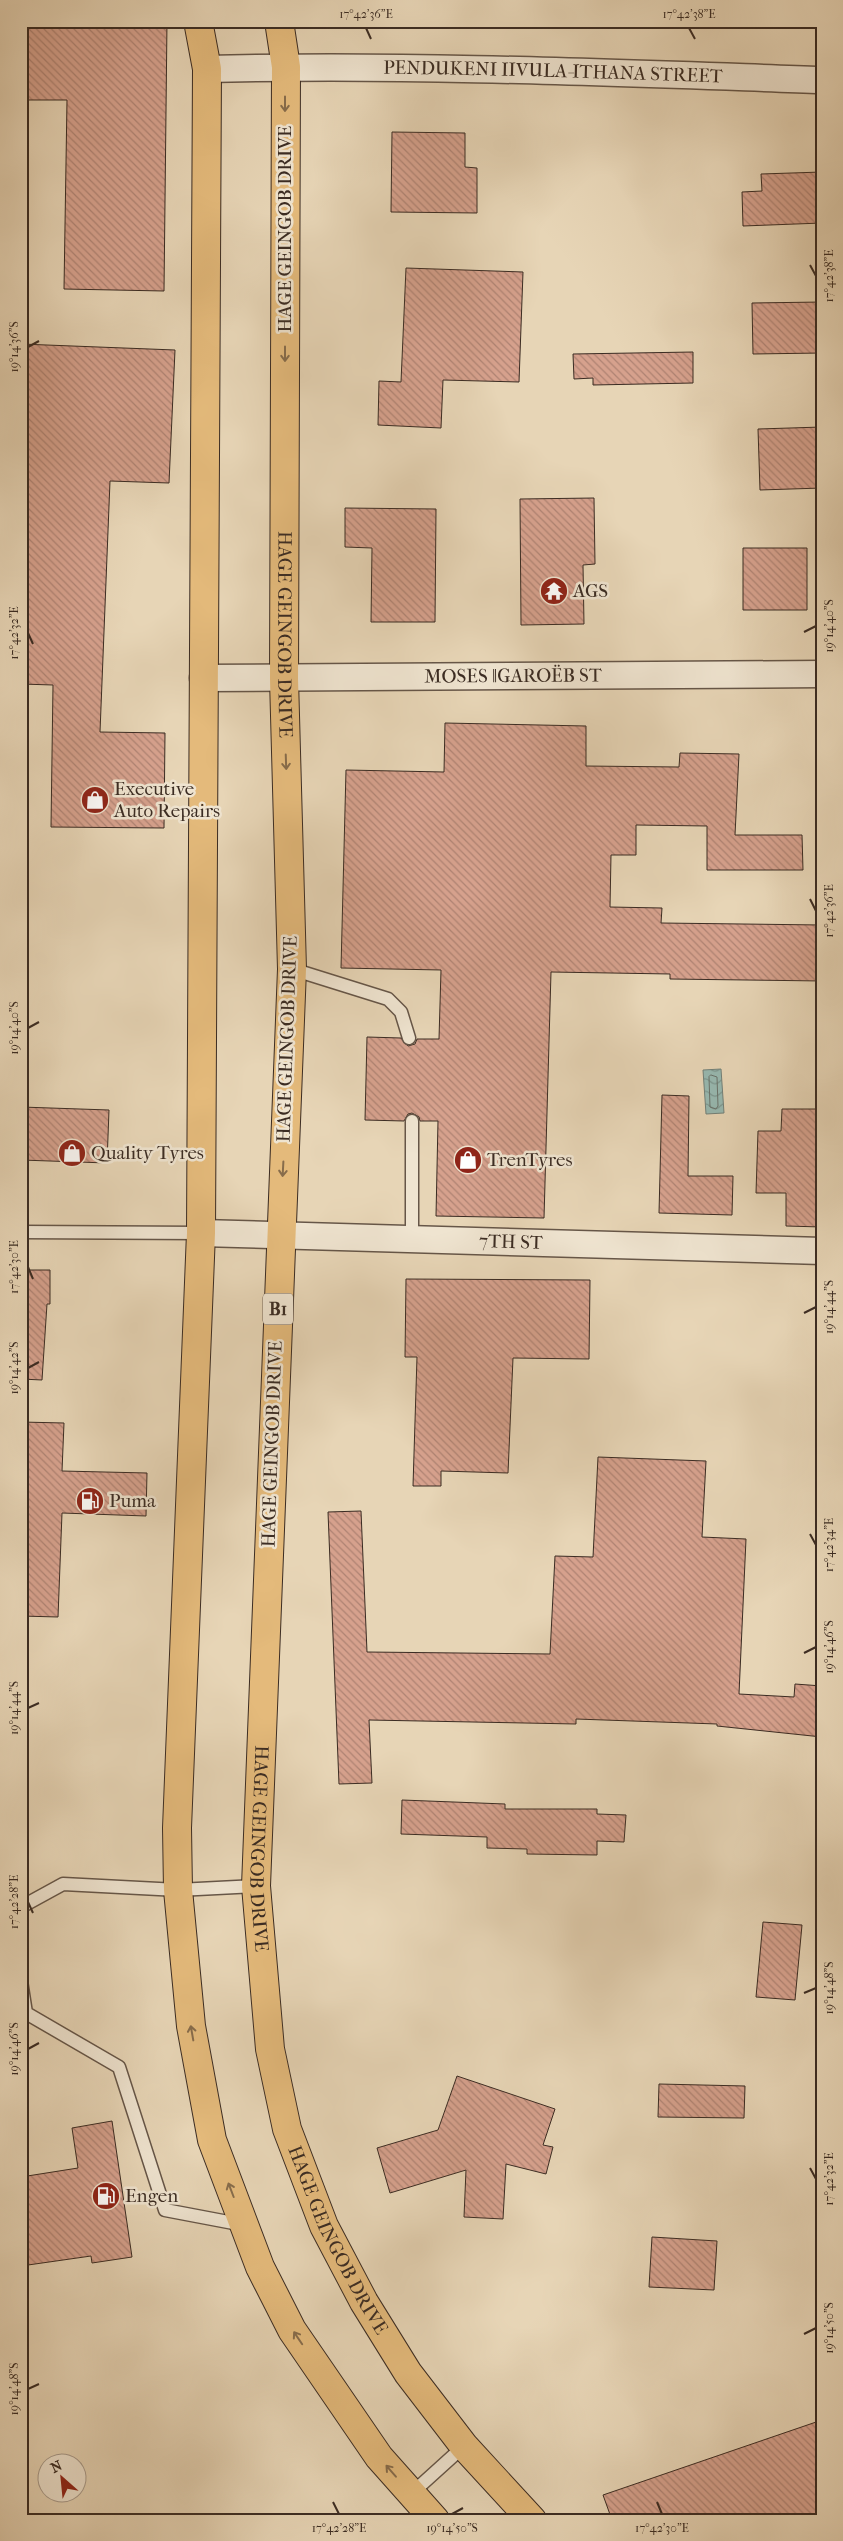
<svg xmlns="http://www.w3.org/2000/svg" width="843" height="2541" viewBox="0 0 843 2541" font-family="'IM FELL French Canon',serif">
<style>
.water{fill:url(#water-waves);stroke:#728078}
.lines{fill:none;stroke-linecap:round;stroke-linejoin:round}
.shore{stroke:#69726a;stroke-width:1}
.building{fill:url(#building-back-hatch);stroke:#3b2c23}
.lane-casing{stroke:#665648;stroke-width:15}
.street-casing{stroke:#665648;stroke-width:29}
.highway-casing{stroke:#3b2c23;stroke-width:30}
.lane{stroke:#efe4d0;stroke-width:12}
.street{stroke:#efe4d0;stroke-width:26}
.highway{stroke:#e4ba7b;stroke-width:28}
.oneway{stroke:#876c4b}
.ticks{fill:none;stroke:#3b2c23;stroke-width:2}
.labels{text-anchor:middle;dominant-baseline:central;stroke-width:5;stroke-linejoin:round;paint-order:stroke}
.shield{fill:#efe4d0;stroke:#716357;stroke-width:1}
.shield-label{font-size:18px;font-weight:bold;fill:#3b2c23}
.street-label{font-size:19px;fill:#3b2c23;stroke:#efe4d0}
.poi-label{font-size:19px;fill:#3b2c23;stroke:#efe4d0;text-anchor:start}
.neatline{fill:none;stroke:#3b2c23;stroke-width:2}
.ticks-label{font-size:12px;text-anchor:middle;fill:#3b2c23}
</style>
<defs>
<pattern id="water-waves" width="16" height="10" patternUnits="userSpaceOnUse" patternTransform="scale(1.25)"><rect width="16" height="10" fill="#97b8b0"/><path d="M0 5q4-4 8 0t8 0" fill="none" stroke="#7c968f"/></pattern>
<pattern id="building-back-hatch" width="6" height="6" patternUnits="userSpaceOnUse" patternTransform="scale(1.25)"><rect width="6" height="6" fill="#d6a18d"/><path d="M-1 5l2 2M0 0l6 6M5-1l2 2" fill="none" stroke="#af8373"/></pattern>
</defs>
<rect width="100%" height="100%" fill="#e7d5b6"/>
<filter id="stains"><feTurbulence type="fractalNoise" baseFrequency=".004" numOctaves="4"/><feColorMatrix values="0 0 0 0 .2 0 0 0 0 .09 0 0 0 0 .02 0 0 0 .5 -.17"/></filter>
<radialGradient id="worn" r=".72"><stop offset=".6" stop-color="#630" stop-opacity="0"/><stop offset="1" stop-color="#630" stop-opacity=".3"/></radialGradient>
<path class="water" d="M721,1069L724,1113L706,1114L703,1070Z"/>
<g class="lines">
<path class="shore" d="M711,1075L717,1077L718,1106L716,1109L710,1107L709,1077Z"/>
</g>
<path class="building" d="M28,21H167L164,291L64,289L67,100H26Z
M392,132L465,133V167L477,168V213L391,212Z
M822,172V223L743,226L742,192L762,191L761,174Z
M406,268L523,272L519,382L443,380L441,428L378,425L379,381L401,382Z
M822,302V353L753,354L752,303Z
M21,344L175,350L169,483L110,481L100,732L165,733L164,828L51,827L53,685L21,684Z
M693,352V383L593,385V378L574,379L573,354Z
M822,427V488L760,490L758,429Z
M594,498L595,564L583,565L584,624L521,625L520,499Z
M345,508L436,509L435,622H371L372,548L345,547Z
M743,548H807V610H743Z
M445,723L586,726V766L679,767L680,753L739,754L735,835H802L803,870H707V826L636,825V855H611L610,907L662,908L661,923L822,925V981L670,979V974L551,972L544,1218L436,1216L438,1121H420L419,1117L412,1113L408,1114L404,1121L365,1120L367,1037L401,1038L408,1046L415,1044L417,1039H439L441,970L341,968L346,770L444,772Z
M662,1095L689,1096L688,1176H733L732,1215L659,1213Z
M21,1107L109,1110L107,1163L21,1160Z
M782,1109H822V1227L786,1226V1193H756L758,1131H781Z
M21,1270H50V1304H47L42,1380L21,1379Z
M406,1279L590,1280L589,1359L513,1358L508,1473L441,1471V1486H413L417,1357H405Z
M21,1422L64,1423L62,1471L147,1473L146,1516L62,1513L58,1617L21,1616Z
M598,1457L706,1461L702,1537L746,1539L739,1694L794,1697L795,1684L822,1686V1737L717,1726V1724L576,1719V1724L369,1720L372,1783L339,1784L328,1512L361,1511L367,1652L550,1654L555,1556L593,1557Z
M402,1800L505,1804V1809H597V1814L626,1815L624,1842L597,1841V1855L527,1854V1849L487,1848V1837L401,1834Z
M763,1922L802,1925L795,2000L756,1997Z
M457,2076L555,2109L543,2145L553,2147L546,2174L506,2164L503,2219L464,2217L466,2170L390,2193L377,2148L438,2130Z
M659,2084L745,2086L744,2118L658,2117Z
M112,2121L132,2257L92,2263L91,2256L21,2266V2177L78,2168L72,2128Z
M652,2237L717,2241L714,2290L649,2287Z
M822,2420V2520H612L603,2495Z"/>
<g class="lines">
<defs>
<path id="lane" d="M292,969L388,999L401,1012L409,1038
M21,1232L201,1233
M412,1238V1121
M21,1907L63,1884L178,1890L256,1886
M21,1981L26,2013L119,2067L165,2210L244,2225
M411,2494L464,2446"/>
<g id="street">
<path id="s1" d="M207,69C412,64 617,73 822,80"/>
<path id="s2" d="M203,678L822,674"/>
<path id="s3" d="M201,1233L822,1251"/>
</g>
<g id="highway">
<path d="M198,21L207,69L201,1233L177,1828L178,1890L191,2026L212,2140L260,2267L292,2330L379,2457L435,2520"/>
<path id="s4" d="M279,21L286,67L284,679L292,969L256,1886L270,2049L287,2129L324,2226L364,2302L408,2373L464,2446L532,2520"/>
</g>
</defs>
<use href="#lane" class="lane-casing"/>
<use href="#street" class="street-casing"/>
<use href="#highway" class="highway-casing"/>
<use href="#lane" class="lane"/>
<use href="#street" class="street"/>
<use href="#highway" class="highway"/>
</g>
<defs><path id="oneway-shaft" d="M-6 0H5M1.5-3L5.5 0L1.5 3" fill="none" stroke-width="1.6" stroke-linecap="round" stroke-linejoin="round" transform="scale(1.25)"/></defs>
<g class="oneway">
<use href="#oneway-shaft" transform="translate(285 104) rotate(90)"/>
<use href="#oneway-shaft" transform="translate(285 354) rotate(90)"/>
<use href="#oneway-shaft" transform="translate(286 762) rotate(88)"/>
<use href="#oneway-shaft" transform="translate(283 1169) rotate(93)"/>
<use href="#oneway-shaft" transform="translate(192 2033) rotate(-100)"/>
<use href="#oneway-shaft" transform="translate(231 2190) rotate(-111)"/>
<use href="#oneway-shaft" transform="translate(298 2338) rotate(-124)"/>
<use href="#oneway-shaft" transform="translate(391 2471) rotate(-131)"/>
</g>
<path class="ticks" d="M366,28L371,39M689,28L695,39M810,265L816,276M28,347L39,341M804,632L816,626M28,633L33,644M810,899L816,911M28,1028L39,1022M28,1267L33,1279M804,1313L816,1307M28,1368L39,1362M810,1534L816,1545M804,1653L816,1647M28,1708L39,1703M28,1902L33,1913M804,1993L816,1988M28,2049L39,2043M810,2168L816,2179M804,2334L816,2328M28,2389L39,2384M333,2502L339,2514M657,2502L662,2514M452,2514L463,2508"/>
<defs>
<symbol id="temple-disc" viewBox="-11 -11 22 22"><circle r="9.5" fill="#8f2418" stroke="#efe4d0"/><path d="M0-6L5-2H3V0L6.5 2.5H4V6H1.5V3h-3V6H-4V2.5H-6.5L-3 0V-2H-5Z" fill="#fff"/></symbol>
<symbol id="shop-disc" viewBox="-11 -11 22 22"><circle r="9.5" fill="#8f2418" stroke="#efe4d0"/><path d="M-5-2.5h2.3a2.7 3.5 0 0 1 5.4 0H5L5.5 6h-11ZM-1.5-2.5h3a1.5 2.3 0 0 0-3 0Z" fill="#fff"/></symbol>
<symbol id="fuel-disc" viewBox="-11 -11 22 22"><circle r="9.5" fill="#8f2418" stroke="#efe4d0"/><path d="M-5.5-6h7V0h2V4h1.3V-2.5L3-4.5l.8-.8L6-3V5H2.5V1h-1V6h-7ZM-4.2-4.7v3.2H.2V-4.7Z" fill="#fff"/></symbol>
</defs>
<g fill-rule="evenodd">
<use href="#temple-disc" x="538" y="575" width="32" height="32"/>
<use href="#shop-disc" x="79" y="784" width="32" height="32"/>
<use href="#shop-disc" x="56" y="1137" width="32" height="32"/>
<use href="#shop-disc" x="452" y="1144" width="32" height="32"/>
<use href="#fuel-disc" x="74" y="1485" width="32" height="32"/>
<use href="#fuel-disc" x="90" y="2180" width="32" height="32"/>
</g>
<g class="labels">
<rect class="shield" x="263" y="1293.5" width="30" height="31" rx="4"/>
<g class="shield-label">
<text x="278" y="1309">B1</text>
</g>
<g class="street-label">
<text stroke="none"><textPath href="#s1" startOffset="346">PENDUKENI IIVULA-ITHANA STREET</textPath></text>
<text transform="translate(285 229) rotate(-90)">HAGE GEINGOB DRIVE</text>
<text stroke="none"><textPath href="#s4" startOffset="614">HAGE GEINGOB DRIVE</textPath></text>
<text stroke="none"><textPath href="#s2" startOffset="310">MOSES ǁGAROËB ST</textPath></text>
<text transform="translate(287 1039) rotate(-88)">HAGE GEINGOB DRIVE</text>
<text stroke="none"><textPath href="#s3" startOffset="310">7TH ST</textPath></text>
<text transform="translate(272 1444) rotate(-88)">HAGE GEINGOB DRIVE</text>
<text stroke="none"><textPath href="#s4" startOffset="1829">HAGE GEINGOB DRIVE</textPath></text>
<text stroke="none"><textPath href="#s4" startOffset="2234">HAGE GEINGOB DRIVE</textPath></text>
</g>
<g class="poi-label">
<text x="573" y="591">AGS</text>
<text x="114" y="789">Executive<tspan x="114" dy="22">Auto Repairs</tspan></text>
<text x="91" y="1153">Quality Tyres</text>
<text x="487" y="1160">TrenTyres</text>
<text x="109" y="1501">Puma</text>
<text x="125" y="2196">Engen</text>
</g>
</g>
<rect width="843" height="2541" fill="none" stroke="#e7d5b6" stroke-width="55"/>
<g transform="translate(62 2478) rotate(333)"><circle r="24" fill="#efe4d0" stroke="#a79a8b"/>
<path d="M0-4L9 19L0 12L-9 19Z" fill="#8f2418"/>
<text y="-8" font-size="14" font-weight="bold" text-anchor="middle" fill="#3b2c23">N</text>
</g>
<rect x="28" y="28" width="788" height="2486" class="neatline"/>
<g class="ticks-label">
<text x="366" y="18">17°42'36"E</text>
<text x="689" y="18">17°42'38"E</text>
<text transform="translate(829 276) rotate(-90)" y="4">17°42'38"E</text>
<text transform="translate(14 347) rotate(-90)" y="4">19°14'36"S</text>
<text transform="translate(829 626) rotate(-90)" y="4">19°14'40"S</text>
<text transform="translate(14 633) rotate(-90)" y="4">17°42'32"E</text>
<text transform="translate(829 911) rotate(-90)" y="4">17°42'36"E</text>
<text transform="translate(14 1028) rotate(-90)" y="4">19°14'40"S</text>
<text transform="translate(14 1267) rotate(-90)" y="4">17°42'30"E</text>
<text transform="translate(829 1307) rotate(-90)" y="4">19°14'44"S</text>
<text transform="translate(14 1368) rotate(-90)" y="4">19°14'42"S</text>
<text transform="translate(829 1545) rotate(-90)" y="4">17°42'34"E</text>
<text transform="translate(829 1647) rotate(-90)" y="4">19°14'46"S</text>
<text transform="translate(14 1708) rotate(-90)" y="4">19°14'44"S</text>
<text transform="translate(14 1902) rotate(-90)" y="4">17°42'28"E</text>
<text transform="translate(829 1988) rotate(-90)" y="4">19°14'48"S</text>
<text transform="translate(14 2049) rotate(-90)" y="4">19°14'46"S</text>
<text transform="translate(829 2179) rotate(-90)" y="4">17°42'32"E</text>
<text transform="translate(829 2328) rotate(-90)" y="4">19°14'50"S</text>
<text transform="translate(14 2389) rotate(-90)" y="4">19°14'48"S</text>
<text x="339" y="2532">17°42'28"E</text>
<text x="452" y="2532">19°14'50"S</text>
<text x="662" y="2532">17°42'30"E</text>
</g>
<rect width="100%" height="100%" filter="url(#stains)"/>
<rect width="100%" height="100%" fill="url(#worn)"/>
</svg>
